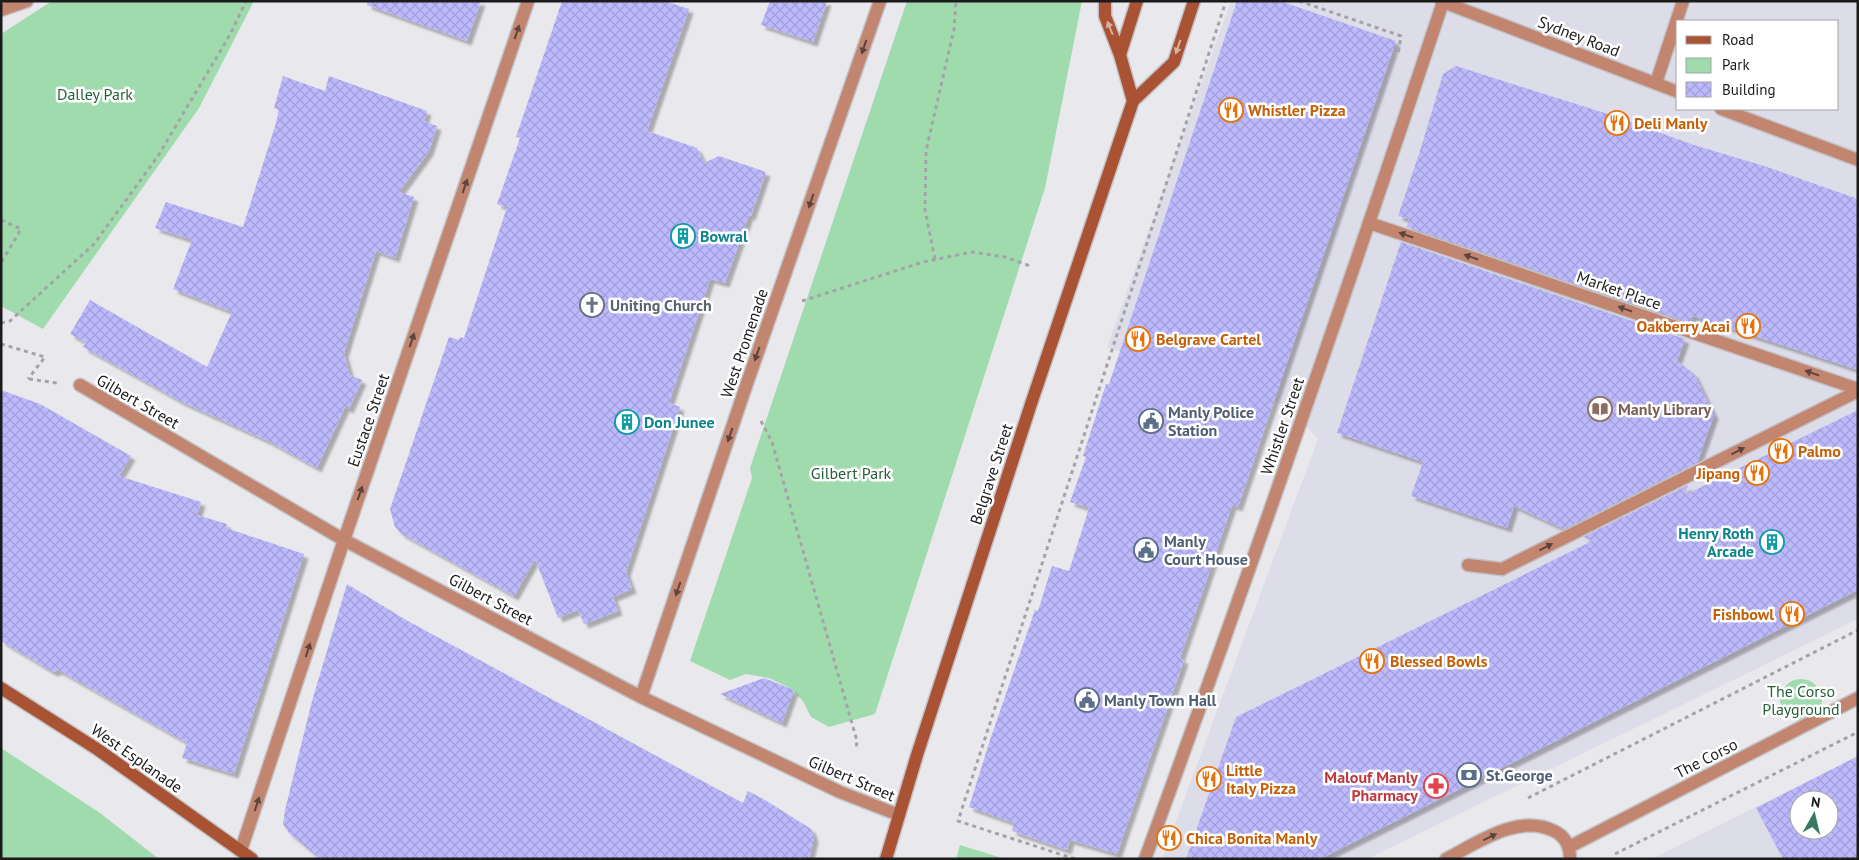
<svg xmlns="http://www.w3.org/2000/svg" width="1859" height="860" viewBox="0 0 1859 860" font-family="'PT Sans',sans-serif">
<style>
.built{fill:#dddce9;fill-rule:evenodd}
.park{fill:#a0dbae}
.building{fill:url(#building-cross-hatch);fill-rule:evenodd;filter:url(#shadow)}
.lines{fill:none;stroke-linecap:round;stroke-linejoin:round}
.service-casing{stroke:#c3c3c7;stroke-width:15}
.pedestrian-casing{stroke:#c3c3c7;stroke-width:15}
.minor-casing{stroke:#c3c3c7;stroke-width:15}
.tertiary-casing{stroke:#c3c3c7;stroke-width:15}
.secondary-casing{stroke:#c3c3c7;stroke-width:15}
.path{stroke:#a4a4a8;stroke-width:3;stroke-dasharray:4 4;stroke-linecap:butt}
.service{stroke:#c18570;stroke-width:12}
.pedestrian{stroke:#c18570;stroke-width:12}
.minor{stroke:#c18570;stroke-width:12}
.tertiary{stroke:#c18570;stroke-width:12}
.secondary{stroke:#a95234;stroke-width:12}
.oneway{fill:#d8b1a4}
.oneway2{fill:#5d453e}
.labels{text-anchor:middle;dominant-baseline:central;stroke-width:5;stroke-linejoin:round;paint-order:stroke}
.street-label{font-size:16px;fill:#1b1b1c;stroke:#fff}
.park-label{font-size:16px;fill:#255f37;stroke:#fff}
.food-label{font-size:16px;font-weight:bold;fill:#c56008;stroke:#fff;text-anchor:start}
.culture-label{font-size:16px;font-weight:bold;fill:#0d838f;stroke:#fff;text-anchor:start}
.worship-label{font-size:16px;font-weight:bold;fill:#5b616d;stroke:#fff;text-anchor:start}
.education-label{font-size:16px;font-weight:bold;fill:#785e54;stroke:#fff;text-anchor:start}
.service-label{font-size:16px;font-weight:bold;fill:#4e5e75;stroke:#fff;text-anchor:start}
.health-label{font-size:16px;font-weight:bold;fill:#be3a42;stroke:#fff;text-anchor:end}
</style>
<defs>
<pattern id="building-cross-hatch" width="8" height="8" patternUnits="userSpaceOnUse" patternTransform="scale(1.25)"><rect width="8" height="8" fill="#bdb9fd"/><path d="M0 0l8 8M0 8l8-8" fill="none" stroke="#a29ed8"/></pattern>
<filter id="shadow"><feDropShadow dx="4.5" dy="4.5" stdDeviation="1" flood-color="#0004"/></filter>
</defs>
<rect width="100%" height="100%" fill="#e8e8ed"/>
<path class="built" d="M1231,1H1858V619L1367,859H1162L1318,439L1288,406L1107,347ZM1678,21H1838V109H1678Z
M1858,756V859H1652ZM1799,800H1829V830H1799Z"/>
<path class="park" d="M52,1H254L199,108L43,329L1,306V34Z
M907,1H1082L1045,188L875,714L829,727L811,717L803,701L790,688L769,678L746,674L730,680L690,661L752,478L750,468Z
M1780 700a21 21 0 1 1 42 0a21 21 0 1 1-42 0Z
M1,748L100,813L159,859H1Z
M960,845L1005,859H956Z"/>
<path class="building" d="M368,1H481L467,41L367,5Z
M562,1H665L689,9L647,131L697,148L704,163L719,156L766,172L751,216L749,215L725,283L710,279L669,403L680,407L626,572L632,589L613,597L618,611L584,624L578,610L558,618L535,559L514,596L402,534L395,527L390,509L449,337L459,340L460,337L464,338L507,207L497,204L520,138L516,137Z
M770,1H827L813,42L761,25Z
M1237,1H1280L1396,41L1238,507L1232,505L1180,658L1184,660L1117,854L1070,840L1067,850L1012,831L1014,823L969,807L990,740L1035,610L1038,611L1052,566L1069,571L1089,508L1070,502L1086,457L1083,456L1106,384H1109Z
M1456,66L1611,115L1694,145L1764,166L1858,199V370L1693,316L1690,323L1407,227L1409,219L1398,216L1420,151L1443,74Z
M283,76L325,91L329,76L427,111L424,121L437,126L429,151L399,192L414,197L395,258L376,251L344,353L350,375L362,380L349,409L345,407L317,468L268,441L182,402L83,347L86,343L70,334L90,300L207,367L232,312L173,289L192,240L155,228L166,202L243,227L276,123L279,110L274,108Z
M1401,242L1685,339L1677,361L1694,374L1714,415L1697,463L1564,529L1514,506L1507,528L1411,496L1423,462L1337,433Z
M1,390L40,404L131,456L119,476L201,502L197,515L227,524L226,528L304,554L234,774L182,758L187,743L97,692L58,670L53,672L1,641Z
M1858,410V590L1320,859H1186L1236,717L1592,541L1583,537L1688,485L1685,495Z
M347,584L406,620L743,803L748,791L765,800L811,829L814,838L809,859H320L289,833L283,824L285,810L312,701Z
M764,678L794,690L782,723L720,694Z
M1858,756V859H1783L1756,808ZM1799,800H1829V830H1799Z"/>
<g class="lines">
<defs>
<path id="service" d="M1369,223L1444,248
M1468,565L1502,569"/>
<path id="pedestrian" d="M1443,2L1678,92
M1656,83L1683,1
M1721,109L1858,160
M1444,248L1858,389
M1502,569L1858,391
M1569,847L1858,698"/>
<path id="minor" d="M1,10L27,1
M80,385L344,540L641,697L840,792L899,815
M641,697L745,389L880,1
M241,850L344,540L528,1"/>
<path id="tertiary" d="M1145,859C1249,575 1348,289 1443,2L1441,1
M1446,859C1477,843 1519,813 1554,831C1565,836 1570,846 1570,859"/>
<path id="secondary" d="M1105,1V16L1120,55L1133,101
M1120,55L1137,1
M1,688L97,749L252,859
M886,859L917,755L1031,404L1133,101L1174,62L1194,1"/>
</defs>
<use href="#service" class="service-casing"/>
<use href="#pedestrian" class="pedestrian-casing"/>
<use href="#minor" class="minor-casing"/>
<use href="#tertiary" class="tertiary-casing"/>
<use href="#secondary" class="secondary-casing"/>
<path class="path" d="M1299,1L1401,36L1398,54
M1,220L21,229L1,263
M935,259L925,210L926,151L954,29L956,1
M802,301L923,262L972,252L1005,257L1030,266
M1,323L10,321L94,244L158,156L231,33L246,1
M1,344L45,357L28,379
M29,379L57,383
M761,421L772,442L857,741L856,749
M1528,798L1858,630
M1615,854L1858,732
M1075,859L958,821L1226,1"/>
<use href="#service" class="service"/>
<use href="#pedestrian" class="pedestrian"/>
<use href="#minor" class="minor"/>
<use href="#tertiary" class="tertiary"/>
<use href="#secondary" class="secondary"/>
</g>
<defs><path id="oneway-solid" d="M-6-.8H1V-3.2L6.5 0L1 3.2V.8H-6Z" transform="scale(1.25)"/></defs>
<g class="oneway">
<use href="#oneway-solid" transform="translate(1110 28) rotate(-112)"/>
<use href="#oneway-solid" transform="translate(1178 47) rotate(109)"/>
</g>
<g class="oneway2">
<use href="#oneway-solid" transform="translate(517 32) rotate(-71)"/>
<use href="#oneway-solid" transform="translate(864 47) rotate(109)"/>
<use href="#oneway-solid" transform="translate(465 186) rotate(-71)"/>
<use href="#oneway-solid" transform="translate(811 201) rotate(109)"/>
<use href="#oneway-solid" transform="translate(1406 235) rotate(-161)"/>
<use href="#oneway-solid" transform="translate(1471 257) rotate(-161)"/>
<use href="#oneway-solid" transform="translate(1625 309) rotate(-161)"/>
<use href="#oneway-solid" transform="translate(412 340) rotate(-71)"/>
<use href="#oneway-solid" transform="translate(757 354) rotate(110)"/>
<use href="#oneway-solid" transform="translate(1812 373) rotate(-161)"/>
<use href="#oneway-solid" transform="translate(730 435) rotate(109)"/>
<use href="#oneway-solid" transform="translate(1738 451) rotate(-27)"/>
<use href="#oneway-solid" transform="translate(360 493) rotate(-71)"/>
<use href="#oneway-solid" transform="translate(1546 547) rotate(-27)"/>
<use href="#oneway-solid" transform="translate(678 589) rotate(109)"/>
<use href="#oneway-solid" transform="translate(308 650) rotate(-72)"/>
<use href="#oneway-solid" transform="translate(257 804) rotate(-72)"/>
<use href="#oneway-solid" transform="translate(1490 837) rotate(-26)"/>
</g>
<defs>
<symbol id="restaurant-ring" viewBox="-11 -11 22 22"><circle r="9.5" fill="#fff" stroke="#e8710a" stroke-width="1.5"/><path d="M-5-6h1v4h1v-4h1v4h1v-4h1v5L-1.5 .5V6h-2V.5L-5-1ZM5-6V6H3V1.5H1.5Q1.5-4 5-6Z" fill="#e8710a"/></symbol>
<symbol id="building-ring" viewBox="-11 -11 22 22"><circle r="9.5" fill="#fff" stroke="#0f9aa8" stroke-width="1.5"/><path d="M-4-6H4V6H1V3H-1V6H-4ZM-2.5-4.3h1.7v1.8h-1.7ZM.8-4.3h1.7v1.8H.8ZM-2.5-1h1.7V.8h-1.7ZM.8-1h1.7V.8H.8Z" fill="#0f9aa8"/></symbol>
<symbol id="church-ring" viewBox="-11 -11 22 22"><circle r="9.5" fill="#fff" stroke="#6b7280" stroke-width="1.5"/><path d="M-1.2-6h2.4v3.5h3.3v2.4h-3.3V6h-2.4V-.1h-3.3v-2.4h3.3Z" fill="#6b7280"/></symbol>
<symbol id="library-ring" viewBox="-11 -11 22 22"><circle r="9.5" fill="#fff" stroke="#8d6e63" stroke-width="1.5"/><path d="M-6-4Q-3-5.5-.7-3.5V5Q-3 3-6 4ZM6-4Q3-5.5 .7-3.5V5Q3 3 6 4Z" fill="#8d6e63"/></symbol>
<symbol id="civic-ring" viewBox="-11 -11 22 22"><circle r="9.5" fill="#fff" stroke="#5c6f8a" stroke-width="1.5"/><path d="M-.6-6.5H3V-4.5H.6V-3L4-1V1h2V6H-6V1h2V-1L-.6-3ZM-1.2 2.5V6h2.4V2.5Z" fill="#5c6f8a"/></symbol>
<symbol id="bank-ring" viewBox="-11 -11 22 22"><circle r="9.5" fill="#fff" stroke="#5c6f8a" stroke-width="1.5"/><path d="M-6-4H6V4H-6ZM0-2.3a2.3 2.3 0 1 0 0 4.6a2.3 2.3 0 1 0 0-4.6Z" fill="#5c6f8a"/></symbol>
<symbol id="pharmacy-ring" viewBox="-11 -11 22 22"><circle r="9.5" fill="#fff" stroke="#e0444e" stroke-width="1.5"/><path d="M-2-6h4v4h4v4h-4v4h-4v-4h-4v-4h4Z" fill="#e0444e"/></symbol>
</defs>
<g fill-rule="evenodd">
<use href="#restaurant-ring" x="1217" y="96" width="28" height="28"/>
<use href="#restaurant-ring" x="1603" y="109" width="28" height="28"/>
<use href="#building-ring" x="669" y="222" width="28" height="28"/>
<use href="#church-ring" x="578" y="291" width="28" height="28"/>
<use href="#restaurant-ring" x="1734" y="312" width="28" height="28"/>
<use href="#restaurant-ring" x="1124" y="325" width="28" height="28"/>
<use href="#library-ring" x="1586" y="395" width="28" height="28"/>
<use href="#civic-ring" x="1137" y="407" width="28" height="28"/>
<use href="#building-ring" x="613" y="408" width="28" height="28"/>
<use href="#restaurant-ring" x="1767" y="437" width="28" height="28"/>
<use href="#restaurant-ring" x="1743" y="459" width="28" height="28"/>
<use href="#building-ring" x="1758" y="528" width="28" height="28"/>
<use href="#civic-ring" x="1132" y="536" width="28" height="28"/>
<use href="#restaurant-ring" x="1778" y="600" width="28" height="28"/>
<use href="#restaurant-ring" x="1358" y="647" width="28" height="28"/>
<use href="#civic-ring" x="1073" y="686" width="28" height="28"/>
<use href="#bank-ring" x="1455" y="761" width="28" height="28"/>
<use href="#restaurant-ring" x="1195" y="765" width="28" height="28"/>
<use href="#pharmacy-ring" x="1422" y="772" width="28" height="28"/>
<use href="#restaurant-ring" x="1155" y="824" width="28" height="28"/>
</g>
<g class="labels">
<g class="street-label">
<text transform="translate(1579 36) rotate(21)">Sydney Road</text>
<text transform="translate(1619 290) rotate(19)">Market Place</text>
<text transform="translate(744 343) rotate(-71)">West Promenade</text>
<text transform="translate(138 401) rotate(30)">Gilbert Street</text>
<text transform="translate(368 420) rotate(-71)">Eustace Street</text>
<text transform="translate(1282 426) rotate(-71)">Whistler Street</text>
<text transform="translate(991 474) rotate(-72)">Belgrave Street</text>
<text transform="translate(491 599) rotate(28)">Gilbert Street</text>
<text transform="translate(137 758) rotate(35)">West Esplanade</text>
<text transform="translate(1706 758) rotate(-27)">The Corso</text>
<text transform="translate(852 778) rotate(23)">Gilbert Street</text>
</g>
<g class="park-label">
<text x="95" y="94">Dalley Park</text>
<text x="851" y="473">Gilbert Park</text>
<text x="1801" y="691">The Corso<tspan x="1801" dy="18">Playground</tspan></text>
</g>
<g class="food-label">
<text x="1248" y="110">Whistler Pizza</text>
<text x="1634" y="123">Deli Manly</text>
<text x="1730" y="326" text-anchor="end">Oakberry Acai</text>
<text x="1156" y="339">Belgrave Cartel</text>
<text x="1798" y="451">Palmo</text>
<text x="1740" y="473" text-anchor="end">Jipang</text>
<text x="1774" y="614" text-anchor="end">Fishbowl</text>
<text x="1390" y="661">Blessed Bowls</text>
<text x="1226" y="770">Little<tspan x="1226" dy="18">Italy Pizza</tspan></text>
<text x="1186" y="838">Chica Bonita Manly</text>
</g>
<g class="culture-label">
<text x="700" y="236">Bowral</text>
<text x="644" y="422">Don Junee</text>
<text x="1754" y="533" text-anchor="end">Henry Roth<tspan x="1754" dy="18">Arcade</tspan></text>
</g>
<g class="worship-label">
<text x="610" y="305">Uniting Church</text>
</g>
<g class="education-label">
<text x="1618" y="409">Manly Library</text>
</g>
<g class="service-label">
<text x="1168" y="412">Manly Police<tspan x="1168" dy="18">Station</tspan></text>
<text x="1164" y="541">Manly<tspan x="1164" dy="18">Court House</tspan></text>
<text x="1104" y="700">Manly Town Hall</text>
<text x="1486" y="775">St.George</text>
</g>
<g class="health-label">
<text x="1418" y="777">Malouf Manly<tspan x="1418" dy="18">Pharmacy</tspan></text>
</g>
</g>
<rect width="1859" height="860" fill="none" stroke="#1b1b1c" stroke-width="5"/>
<rect x="1676" y="20" width="162" height="90" fill="#ffffff" stroke="#a4a4a4"/>
<rect x="1686" y="36" width="25" height="8" fill="#a95234" stroke="#a4a4a4"/>
<text x="1722" y="45" font-size="15" fill="#1b1b1c">Road</text>
<rect x="1686" y="58" width="25" height="15" fill="#a0dbae" stroke="#a4a4a4"/>
<text x="1722" y="70" font-size="15" fill="#1b1b1c">Park</text>
<rect x="1686" y="82" width="25" height="15" fill="url(#building-cross-hatch)" stroke="#a4a4a4"/>
<text x="1722" y="95" font-size="15" fill="#1b1b1c">Building</text>
<g transform="translate(1814 815) rotate(8)"><circle r="24" fill="#ffffff" stroke="#a4a4a4"/>
<path d="M0-4L9 19L0 12L-9 19Z" fill="#3a7866"/>
<text y="-8" font-size="14" font-weight="bold" text-anchor="middle" fill="#1b1b1c">N</text>
</g>
</svg>
